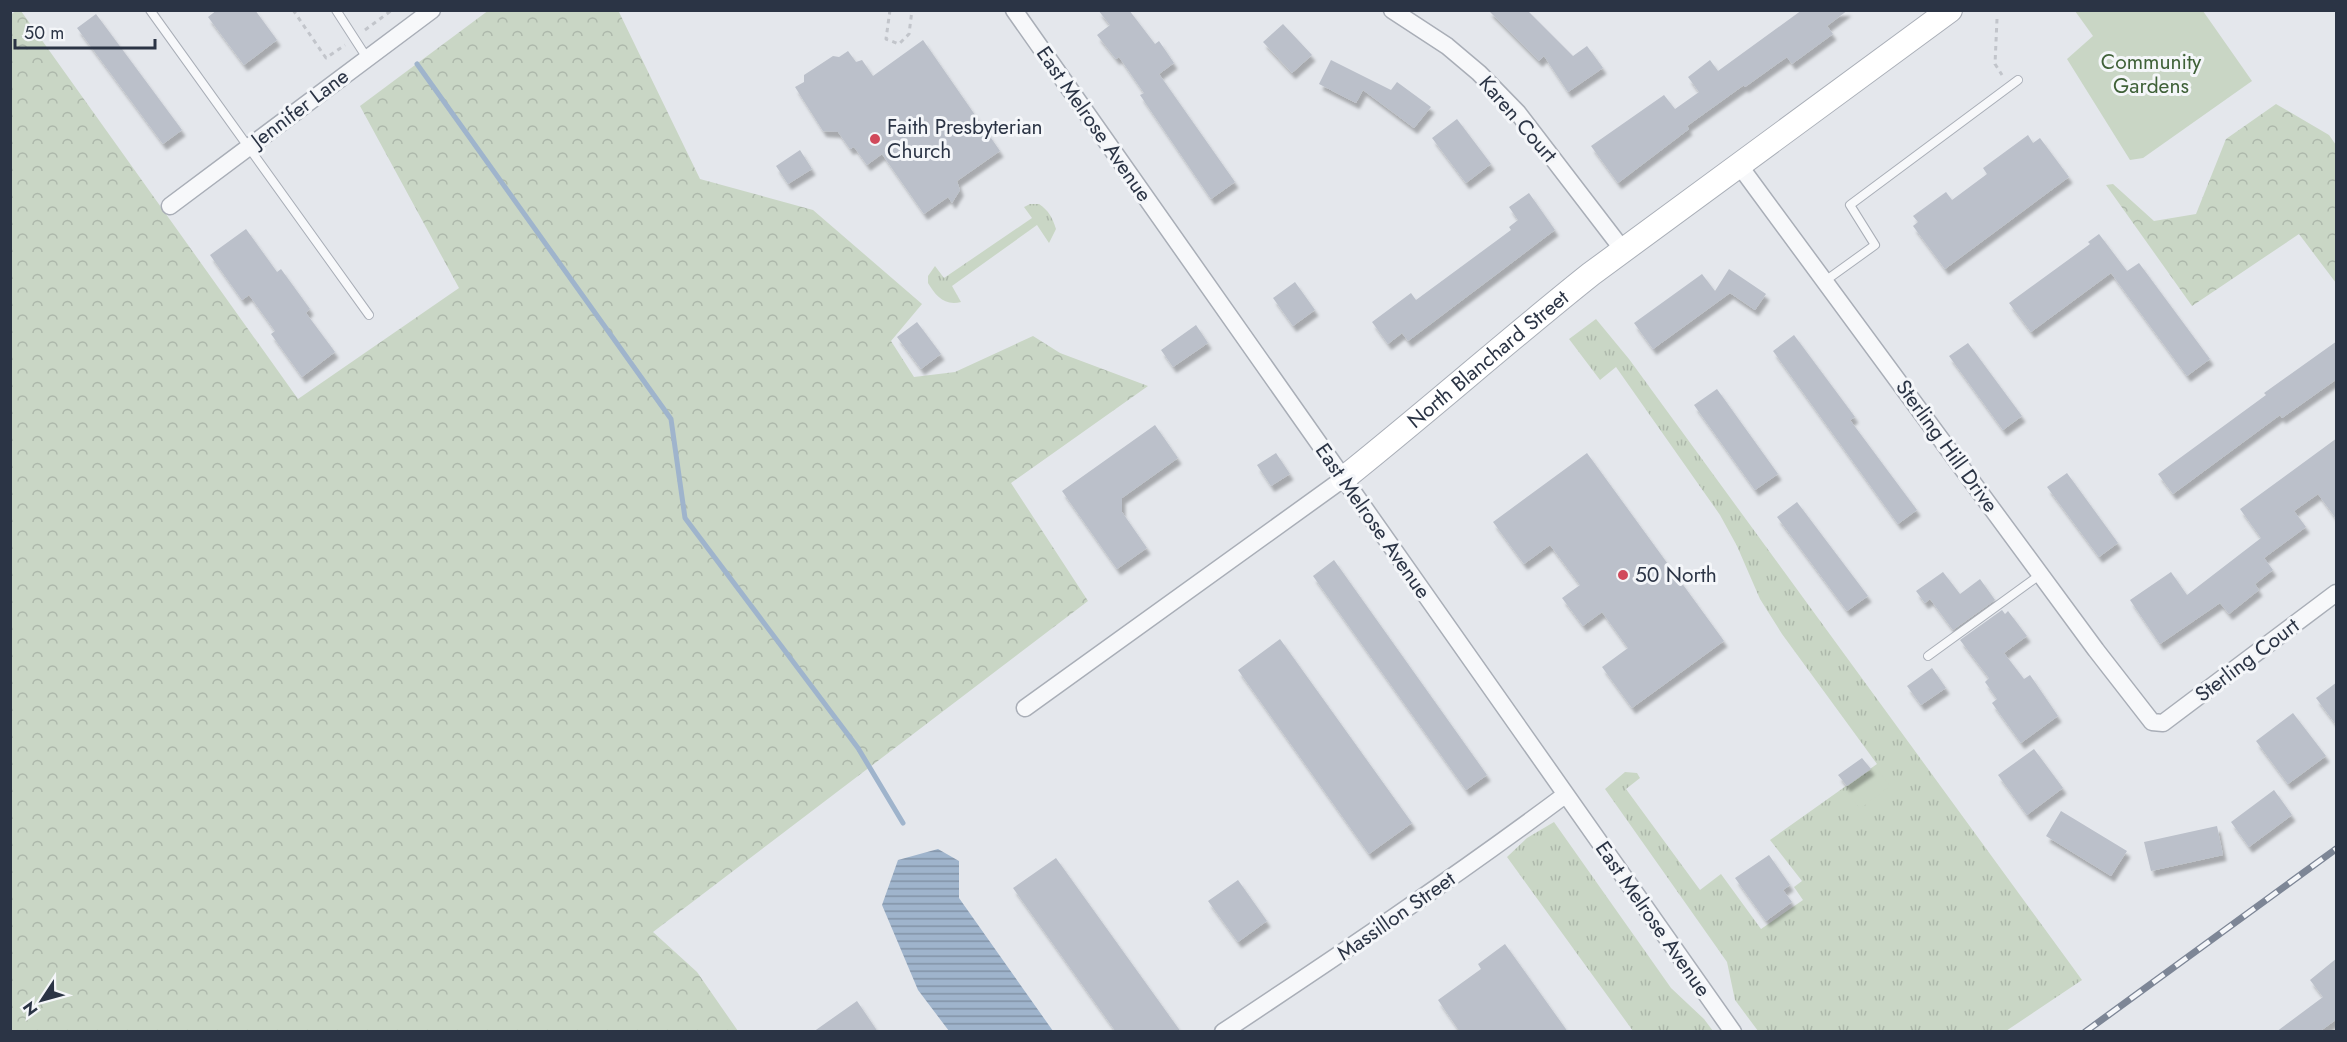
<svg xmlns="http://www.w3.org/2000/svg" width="2347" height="1042" viewBox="0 0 2347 1042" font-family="Jost,sans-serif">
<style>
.grass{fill:url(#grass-tufts)}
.forest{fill:url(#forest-crowns)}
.garden{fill:#c9d6c5}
.water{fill:url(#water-rules)}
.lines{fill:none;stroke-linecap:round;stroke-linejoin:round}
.stream{stroke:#9fb4cc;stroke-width:5}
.building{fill:#bbc0ca;filter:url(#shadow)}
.lane-casing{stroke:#a9aeb7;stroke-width:10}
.street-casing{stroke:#a9aeb7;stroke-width:19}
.secondary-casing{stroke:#a9aeb7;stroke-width:26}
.path{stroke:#c2c5cb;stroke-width:3;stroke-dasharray:4.5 4.5;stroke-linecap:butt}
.lane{stroke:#f7f8fa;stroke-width:8}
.street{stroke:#f7f8fa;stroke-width:16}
.secondary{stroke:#fff;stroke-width:24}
.rail-casing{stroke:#7d8696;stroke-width:7}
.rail{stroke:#f4f6f9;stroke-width:4.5;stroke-dasharray:14;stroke-linecap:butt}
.poi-dot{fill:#d1495b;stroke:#f4f6f9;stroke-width:2}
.labels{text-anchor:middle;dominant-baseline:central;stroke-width:6;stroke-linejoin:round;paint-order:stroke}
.park-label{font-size:21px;fill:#3f6138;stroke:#f4f6f9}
.street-label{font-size:21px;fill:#2b3445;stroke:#f4f6f9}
.poi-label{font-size:21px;fill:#2b3445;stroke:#f4f6f9;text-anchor:start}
</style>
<defs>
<pattern id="grass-tufts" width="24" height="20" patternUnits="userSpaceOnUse" patternTransform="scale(1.5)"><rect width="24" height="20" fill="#c9d6c5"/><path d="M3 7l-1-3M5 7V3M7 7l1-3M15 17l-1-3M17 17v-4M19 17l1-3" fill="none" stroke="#adb8ab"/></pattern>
<pattern id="forest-crowns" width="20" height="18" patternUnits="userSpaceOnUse" patternTransform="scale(1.5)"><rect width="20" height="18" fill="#c9d6c5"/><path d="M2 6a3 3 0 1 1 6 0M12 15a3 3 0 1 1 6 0" fill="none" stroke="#adb8ab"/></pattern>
<pattern id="water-rules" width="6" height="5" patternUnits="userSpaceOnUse" patternTransform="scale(1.5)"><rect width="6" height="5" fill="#9fb4cc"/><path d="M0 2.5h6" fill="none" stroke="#8293a7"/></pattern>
<filter id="shadow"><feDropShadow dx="3.5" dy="6" stdDeviation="1.5" flood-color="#0004"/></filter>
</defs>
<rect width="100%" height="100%" fill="#e4e7ec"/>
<path class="grass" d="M1030,204H1039C1049,211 1052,217 1056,229L1049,243L1037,225L952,286L961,302C944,306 936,296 928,283V276L935,266L944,278L1032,218L1024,207Z
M1596,319L1629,359L2082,980L2006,1031H1758L1735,1000L1727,962L1605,789L1625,772L1637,773L1640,778L1626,789L1700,890L1721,874L1761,929L1803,900L1794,887L1802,881L1770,840L1877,764L1782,634L1760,599L1737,546L1720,515L1616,367L1600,380L1569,339Z
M1554,822L1671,988L1704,1019L1713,1031H1633L1507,857L1527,838Z"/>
<path class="forest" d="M489,10L621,11L619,12L700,179L813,210L922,304L891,341L914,377L955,372L1033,336L1060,353L1148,386L1011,483L1088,601L653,932L697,972L738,1031H11L10,15L16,11H21L298,399L459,288L360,106Z
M2276,104L2329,135L2336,145V283L2299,234L2192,306L2106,185L2113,184L2154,221L2196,214L2226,139Z"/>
<path class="garden" d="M2075,11H2203L2252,81L2143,158L2130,160L2067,59L2093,36Z
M1878,770L1890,786L1860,809L1848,793Z"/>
<path class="water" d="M938,849L959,861V898L1053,1031H949L918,990L882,905L898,860Z"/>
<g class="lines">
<path class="stream" d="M417,64L671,419L685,518L858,748L903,823"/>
</g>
<path class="building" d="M217,10H255L277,40L244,65L208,17Z
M1098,10H1129L1155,44L1159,41L1174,63L1159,74L1235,182L1211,199L1140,95L1144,93L1119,57L1116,59L1097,35L1110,25Z
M1488,10H1527L1573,56L1587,46L1603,68L1568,92L1544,56L1539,61Z
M1802,10H1848L1827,26L1833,34L1792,64L1787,57L1745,87L1744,85L1687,126L1689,129L1618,183L1591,146L1664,95L1675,109L1699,92L1688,77L1710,60L1718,71Z
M96,14L182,130L163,144L77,28Z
M1283,24L1312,55L1292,73L1263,42Z
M923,40L1000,151L957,181L960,190L952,203L948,197L924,214L882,154L867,165L854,147L850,149L838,132L823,131L795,87L804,82V75L833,56L839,57L848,51L856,62L862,60L873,76Z
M1331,60L1391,90L1397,82L1431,107L1414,128L1363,90L1356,103L1319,84Z
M1457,119L1491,164L1466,183L1432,138Z
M2028,135L2033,143L2040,138L2069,177L1945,269L1913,226L1918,222L1913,216L1946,192L1952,200L1987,174L1983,168Z
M800,150L812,169L788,184L776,166Z
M1529,193L1555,230L1408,341L1402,333L1388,344L1372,322L1411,293L1416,300L1511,230L1509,227L1518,220L1509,207Z
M246,229L277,272L281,269L310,309L306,313L335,352L302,377L271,334L275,331L249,295L242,300L210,255Z
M2099,234L2127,271L2139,263L2210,359L2187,376L2111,273L2031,332L2009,303L2090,244L2088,242Z
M1729,269L1766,294L1755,310L1730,293L1653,349L1634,323L1702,274L1715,291Z
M1295,282L1315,310L1293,326L1273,298Z
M917,322L941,354L921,369L897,337Z
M1196,325L1208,343L1173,367L1161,350Z
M1794,335L1855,417L1850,420L1917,510L1898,524L1773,351Z
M2337,341V379L2282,418L2280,415L2173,494L2158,474L2266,395L2264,393Z
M1968,343L2022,416L2003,430L1949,356Z
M1717,389L1778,474L1755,490L1694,405Z
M1155,425L1178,458L1122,498V512L1147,548L1117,569L1062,491Z
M2337,438V520L2318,494L2294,511L2306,527L2264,558L2273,570L2255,584L2259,590L2229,614L2220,603L2160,644L2130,600L2171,572L2187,595L2261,538L2240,509Z
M1276,453L1290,474L1271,486L1257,465Z
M1587,453L1724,641L1632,708L1602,667L1628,648L1602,612L1583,626L1562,598L1580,585L1550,545L1524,564L1493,522Z
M2067,473L2118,543L2099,557L2047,487Z
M1797,502L1868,596L1847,611L1777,517Z
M1334,560L1487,775L1466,790L1313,576Z
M1943,572L1960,594L1980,579L1995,600L1953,630L1930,599L1925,603L1916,591Z
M2002,610L2005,614L2008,611L2027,636L2004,653L2024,679L2030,675L2058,716L2021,743L1992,703L1997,699L1985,682L1989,678L1960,640Z
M1280,639L1412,823L1369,854L1238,670Z
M1932,668L1946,688L1921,705L1907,686Z
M2337,682V726L2316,698Z
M2293,713L2326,756L2288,784L2256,741Z
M2034,749L2063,788L2027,815L1998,775Z
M1862,758L1871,769L1847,786L1838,775Z
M2274,790L2292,815L2249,847L2231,822Z
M2061,811L2127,851L2111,876L2046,836Z
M2217,826L2223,855L2151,871L2144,842Z
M1769,855L1790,885L1783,890L1792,902L1766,921L1735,878Z
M1056,858L1181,1032H1116L1013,888Z
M1238,880L1267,921L1238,942L1208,901Z
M1505,944L1568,1032H1460L1438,1000L1481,969L1478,964Z
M2337,958V1019L2319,1032H2276L2323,997L2310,980Z
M857,1001L878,1032H813Z"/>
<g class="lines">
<defs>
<path id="lane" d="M150,10L369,315
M336,10L367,58
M1825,281L1875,245L1850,205L2018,80
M1928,656L2041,574"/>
<path id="street" d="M1014,10L1733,1032
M1392,10L1447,46L1479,73L1518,113L1623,250
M1739,165L2096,650L2152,722L2163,723L2336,593
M170,206L432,10
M1025,708L1343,479
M1223,1032C1339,955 1454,878 1565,795"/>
<g id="secondary">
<path id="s1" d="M1343,479C1427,412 1507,341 1591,274L1950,10"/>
</g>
</defs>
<use href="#lane" class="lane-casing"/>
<use href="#street" class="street-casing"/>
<use href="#secondary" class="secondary-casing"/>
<path class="path" d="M293,10L326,58L345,45
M890,10L886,39L899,44L909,34L912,10
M1997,19L1995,64L2002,75
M365,30L392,10"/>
<use href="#lane" class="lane"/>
<use href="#street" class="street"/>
<use href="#secondary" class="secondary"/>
<defs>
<path id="rail" d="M2085,1032L2336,849"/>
</defs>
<use href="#rail" class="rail-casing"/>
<use href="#rail" class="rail"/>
</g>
<g class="poi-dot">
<circle cx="875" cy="139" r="6"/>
<circle cx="1623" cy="575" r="6"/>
</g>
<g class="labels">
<g class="park-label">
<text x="2151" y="62">Community<tspan x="2151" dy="24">Gardens</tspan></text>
</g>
<g class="street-label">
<text transform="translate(300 108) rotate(-37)">Jennifer Lane</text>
<text transform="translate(1518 119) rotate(49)">Karen Court</text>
<text transform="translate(1094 124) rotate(55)">East Melrose Avenue</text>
<text stroke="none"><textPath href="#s1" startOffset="188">North Blanchard Street</textPath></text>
<text transform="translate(1947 446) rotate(54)">Sterling Hill Drive</text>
<text transform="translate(1373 521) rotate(55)">East Melrose Avenue</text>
<text transform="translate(2247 660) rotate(-37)">Sterling Court</text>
<text transform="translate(1396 916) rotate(-35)">Massillon Street</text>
<text transform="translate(1653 919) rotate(55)">East Melrose Avenue</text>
</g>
<g class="poi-label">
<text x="887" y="127">Faith Presbyterian<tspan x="887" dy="24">Church</tspan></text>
<text x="1635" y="575">50 North</text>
</g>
</g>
<rect width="2347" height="1042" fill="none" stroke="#2b3445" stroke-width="24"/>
<g transform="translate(42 1000) rotate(234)" stroke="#f4f6f9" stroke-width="4.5" paint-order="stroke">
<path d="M0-4.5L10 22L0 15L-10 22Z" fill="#2b3445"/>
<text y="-9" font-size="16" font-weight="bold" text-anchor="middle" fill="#2b3445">N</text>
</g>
<path d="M15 39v9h140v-9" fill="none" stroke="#2b3445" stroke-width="3"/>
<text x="24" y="39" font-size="18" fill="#2b3445" stroke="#f4f6f9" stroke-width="4.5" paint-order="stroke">50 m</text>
</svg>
